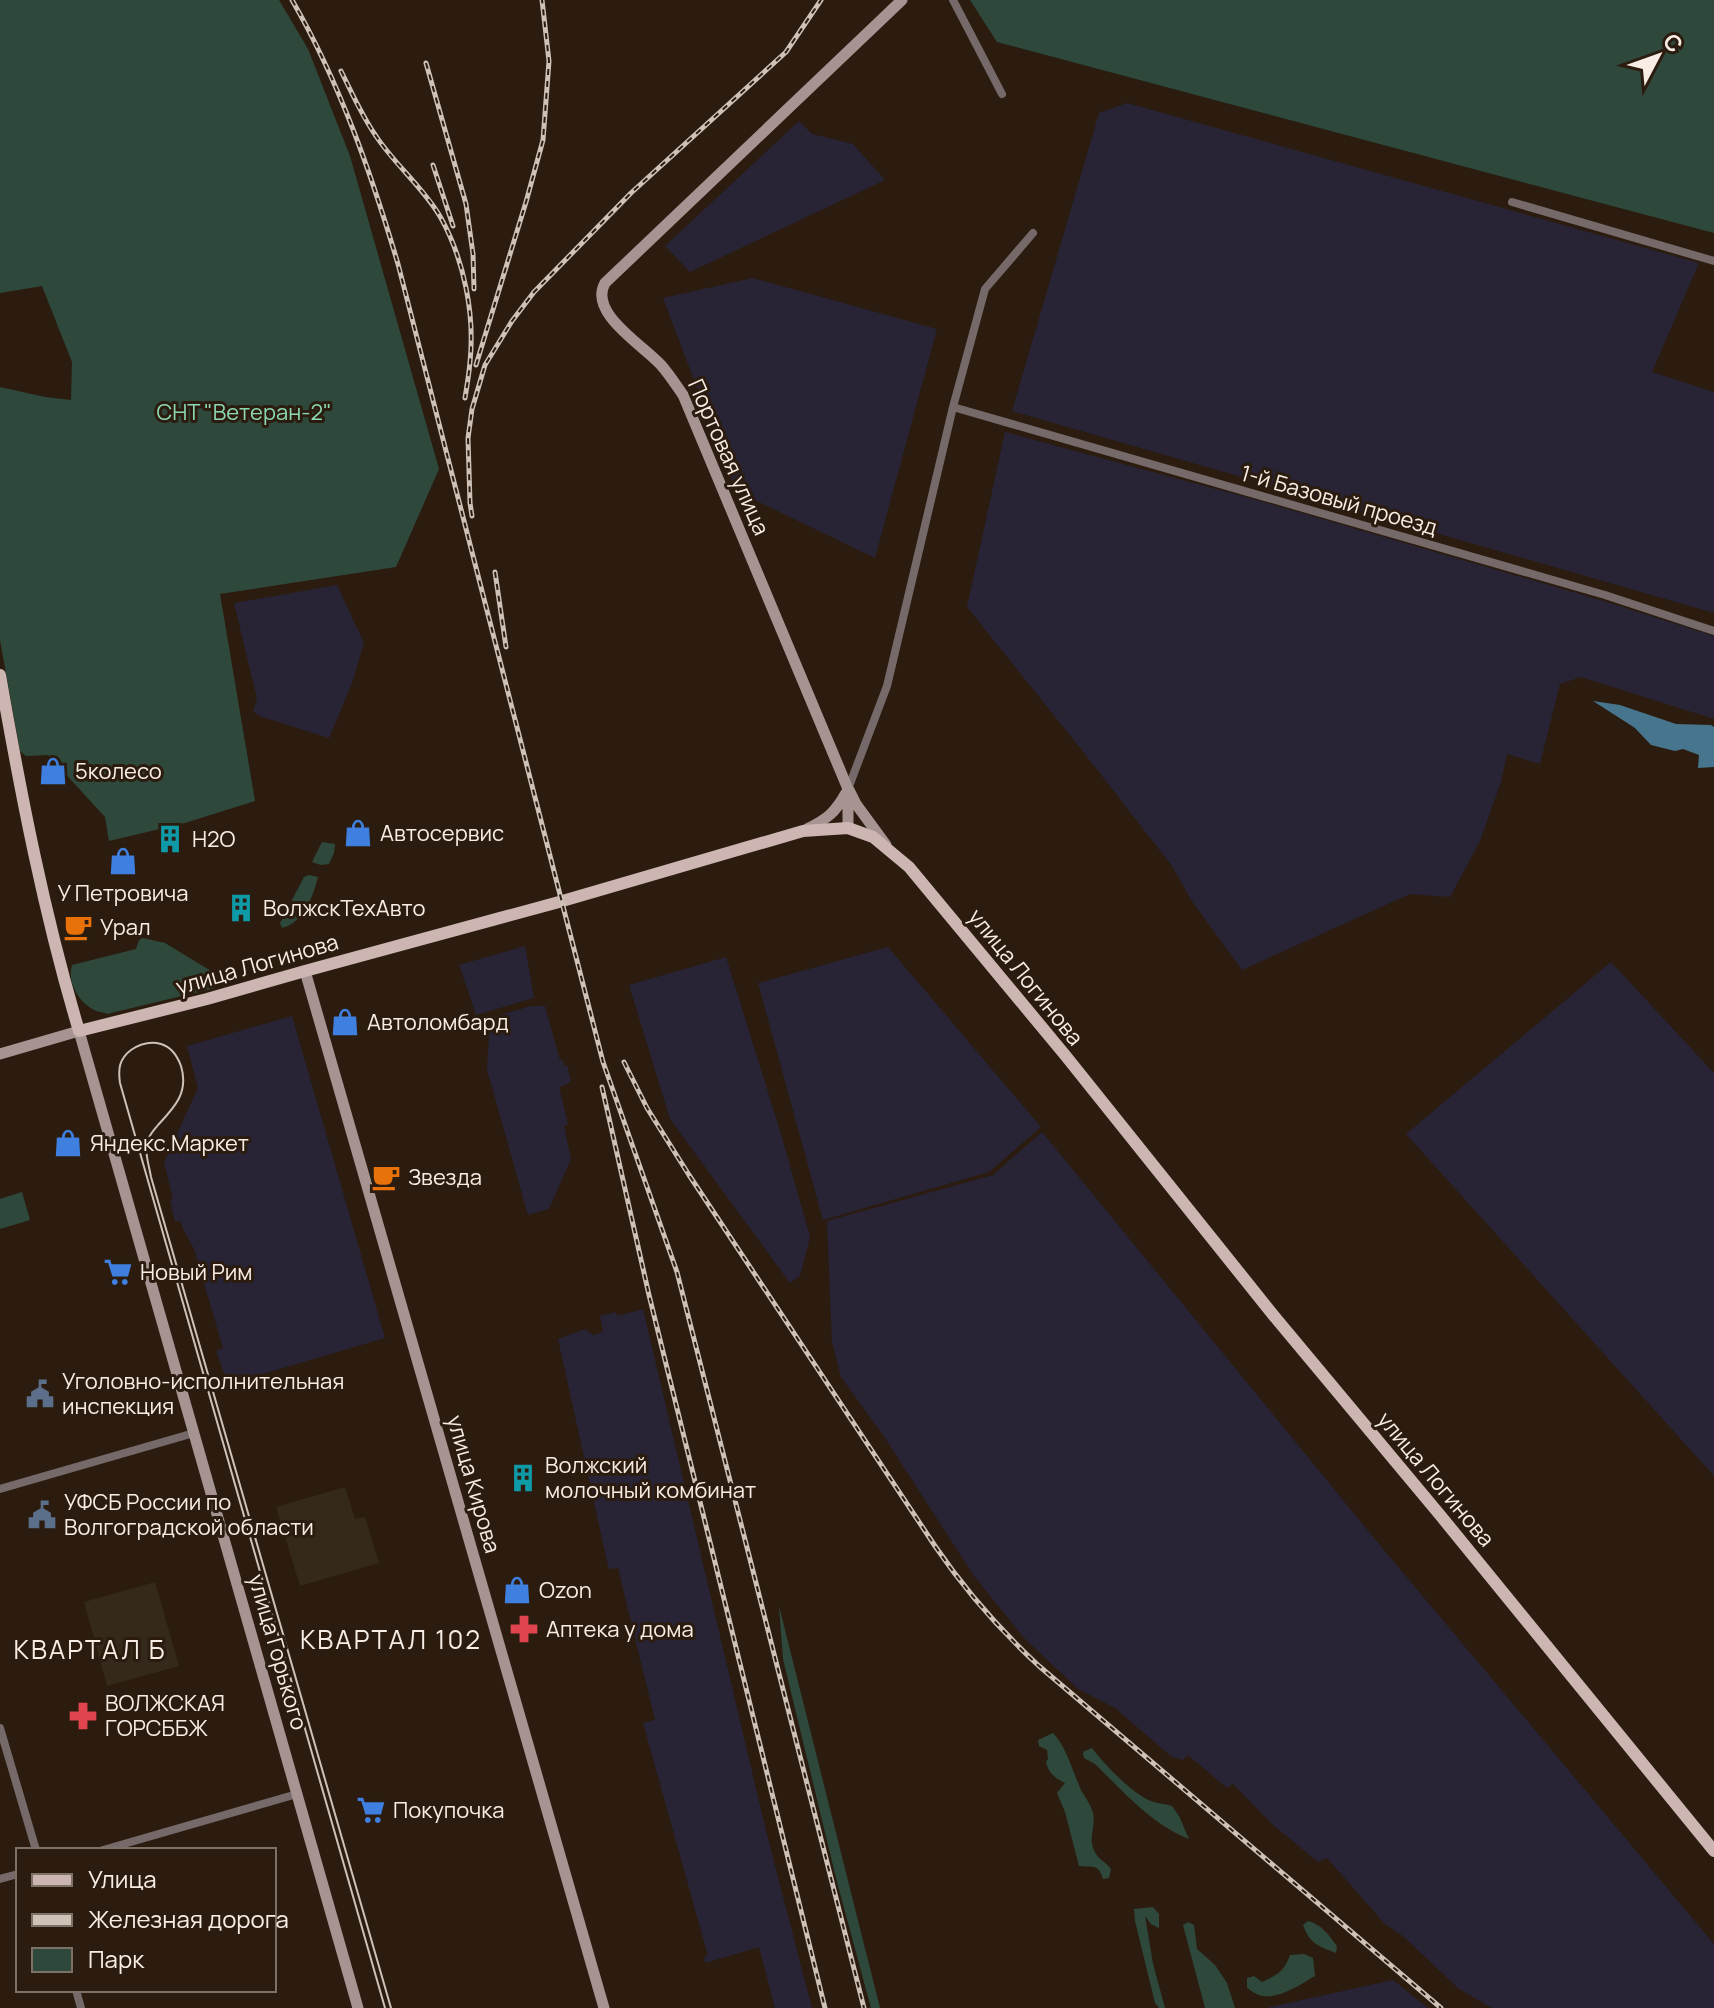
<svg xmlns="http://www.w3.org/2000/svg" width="1714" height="2008" viewBox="0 0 1714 2008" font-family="Manrope,sans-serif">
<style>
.industrial{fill:#282435}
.education{fill:#34291a}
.green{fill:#2e493c}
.water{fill:#47758d}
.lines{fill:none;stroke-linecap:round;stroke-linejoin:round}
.street{stroke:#756a69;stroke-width:8}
.secondary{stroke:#a69492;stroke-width:11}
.primary{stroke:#cdb5b2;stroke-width:12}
.tram{stroke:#cdc1b8;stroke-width:2}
.rail-casing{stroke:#cdc1b8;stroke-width:5}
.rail{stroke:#2b1c0f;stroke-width:2;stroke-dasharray:6;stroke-linecap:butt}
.labels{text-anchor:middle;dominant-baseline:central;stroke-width:6;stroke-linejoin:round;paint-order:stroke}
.park-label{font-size:22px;fill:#8bd8b3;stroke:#2b1c0f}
.street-label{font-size:22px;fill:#f8ede5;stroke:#2b1c0f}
.poi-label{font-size:22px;fill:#f8ede5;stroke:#2b1c0f;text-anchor:start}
.quarter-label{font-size:26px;letter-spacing:2px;fill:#f8ede5;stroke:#2b1c0f}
</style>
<rect width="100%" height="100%" fill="#2b1c0f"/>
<path class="industrial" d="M1127,103L1699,263L1652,372L1714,392V613L1012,411L1099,113Z
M799,121L812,134L853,144L885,180L690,272L665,246Z
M753,278L937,329L875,558L736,491L663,298Z
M1005,432L1260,501L1600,600L1714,636V719L1581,677L1560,684L1540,764L1507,754L1501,782L1480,841L1450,897L1410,894L1242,970L1191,900L1172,866L1081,749L967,607Z
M337,585L364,643L352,683L329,738L259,716L253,711L257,699L234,603Z
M525,946L534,998L476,1015L459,965Z
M888,947L1041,1127L989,1172L823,1220L758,983Z
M726,957L781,1134L810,1237L800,1276L790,1283L670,1119L629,985Z
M1611,962L1714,1073V1476L1406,1134Z
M531,1006H545L560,1060H563L564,1066L567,1065L571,1081L566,1085L559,1087L568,1124L564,1126L571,1159L549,1209L528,1215L487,1070L490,1018Z
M292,1016L385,1338L228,1384L216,1351L223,1348L194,1249L183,1229L180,1221L175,1222L170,1200L173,1199L164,1162L198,1088L187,1046Z
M1042,1132L1374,1538L1714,1944V2008H1492L1459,1989L1404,1937L1384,1923L1327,1858L1318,1862L1272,1824L1233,1784L1227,1788L1188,1755L1183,1760L1172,1757L1115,1708L1078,1689L1024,1638L974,1576L885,1438L841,1377L832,1342L827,1221L993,1175Z
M643,1309L766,1831L812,2008H775L759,1947L705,1963L704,1957L708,1956L643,1723L655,1720L618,1568L609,1569L607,1561L558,1339L585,1329L593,1335L603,1332L600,1316L616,1312L617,1316Z
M1393,1980L1428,2008H1266Z"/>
<path class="education" d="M345,1487L355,1519L365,1517L379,1563L300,1586L276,1507Z
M155,1582L179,1666L107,1686L84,1602Z"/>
<path class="green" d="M0,0H279L308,49L350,156L439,469L396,567L220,594L255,801L185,823L109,841L105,817L48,755L26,756L20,751L0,640V387L45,397L71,400L72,362L42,286L0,293Z
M970,0H1714V233L997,42Z
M322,842L335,844L334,853L329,864L321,865L312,862Z
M309,875L318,877C313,897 304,922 282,928L280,923L304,877Z
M143,938L165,943L216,974L215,988L107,1014C103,1012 98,1012 94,1010C78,1002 67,981 72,965L136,949L139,940Z
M22,1192L30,1220L0,1229V1199Z
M779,1606L880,2008H871L837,1882L783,1659Z
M1053,1733C1066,1746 1073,1772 1081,1790C1085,1797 1091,1805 1093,1813C1096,1826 1088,1837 1094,1850C1097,1859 1106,1862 1111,1869L1109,1878L1103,1879C1098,1863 1094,1868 1079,1866L1065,1812L1057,1793L1065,1783C1055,1778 1049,1774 1046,1762L1048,1759L1047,1750L1039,1746L1038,1740Z
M1092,1748C1104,1764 1135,1797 1154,1802C1160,1804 1166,1804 1172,1806L1179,1816L1189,1839C1151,1824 1124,1792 1095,1764L1084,1758L1083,1752Z
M1153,1907L1159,1914V1928L1151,1924L1145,1916L1153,1964L1165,2008H1159L1155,2003L1135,1921L1134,1909Z
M1308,1921C1321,1924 1329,1935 1337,1946L1336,1953C1318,1946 1310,1944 1303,1925Z
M1188,1922L1194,1925L1197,1949L1215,1965L1227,1983L1235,2008H1205L1183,1925Z
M1304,1954L1313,1958L1315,1976C1300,1985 1276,2001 1259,1995C1255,1994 1251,1990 1247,1988V1978L1254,1976L1262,1982C1277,1975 1284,1972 1290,1955Z"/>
<path class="water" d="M1593,701L1620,705L1676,724L1711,725L1714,727V767L1698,768L1699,755L1683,749L1675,751L1651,745L1635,728Z"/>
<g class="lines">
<path class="street" d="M953,0L1002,94
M1512,202L1714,261
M953,407L1605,595L1714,631
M848,789L887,686L953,407L985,289L1033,233
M0,1489L194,1433
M0,1728L36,1850
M103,1850L297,1794
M0,1879L18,1874
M76,1990L81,2008"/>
<path class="secondary" d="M849,790L856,804L886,845
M848,828V789L683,395C676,385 669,374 661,365C643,345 588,313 605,283L902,0
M807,829C827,819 835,813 846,793
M305,971L604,2008
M0,1054L79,1031L358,2008"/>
<path class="primary" d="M0,675C21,795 44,914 79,1031L207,999L305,971L559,902L803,831L848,828L873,837L909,867L1065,1055L1274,1316L1440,1515L1714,1851"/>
<path class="tram" d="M385,2008L120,1083C118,1069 119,1059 131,1050C140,1044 150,1041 161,1044C171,1047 177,1055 181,1066C189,1092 175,1107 158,1125C154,1130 150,1134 148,1140C144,1152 149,1165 151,1177L391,2008"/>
<defs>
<path id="rail" d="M292,0C340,83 371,173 398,264L603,1062L677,1272L864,2008
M426,63L466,204L473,254L474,289
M341,71C352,93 362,116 376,136C395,165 424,188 441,218C464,260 475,314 470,362C469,374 467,386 465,398
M433,165L453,226
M476,365L526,202L543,140L549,61L542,0
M472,516L470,503L468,438L472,409L485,365L512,321L534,292L631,193L786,52L821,0
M495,572L506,647
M624,1062L647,1108L689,1175L935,1546C965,1590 1000,1630 1039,1666L1441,2008
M602,1087L649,1295L825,2008"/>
</defs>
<use href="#rail" class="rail-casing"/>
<use href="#rail" class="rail"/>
</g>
<defs>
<symbol id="shop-bare" viewBox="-9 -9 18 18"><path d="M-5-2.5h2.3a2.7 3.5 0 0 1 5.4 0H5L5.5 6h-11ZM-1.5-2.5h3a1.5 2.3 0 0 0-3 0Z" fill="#3f7fe0" stroke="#2b1c0f" stroke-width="2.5" paint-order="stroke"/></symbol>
<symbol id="building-bare" viewBox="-9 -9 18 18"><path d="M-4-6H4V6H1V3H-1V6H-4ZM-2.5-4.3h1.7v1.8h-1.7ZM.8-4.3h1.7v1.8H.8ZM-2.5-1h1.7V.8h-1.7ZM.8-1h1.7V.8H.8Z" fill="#0f9aa8" stroke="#2b1c0f" stroke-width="2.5" paint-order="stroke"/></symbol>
<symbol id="cafe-bare" viewBox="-9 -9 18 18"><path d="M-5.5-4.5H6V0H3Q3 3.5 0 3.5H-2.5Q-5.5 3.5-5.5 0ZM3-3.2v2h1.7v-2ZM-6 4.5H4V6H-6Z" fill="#e8710a" stroke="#2b1c0f" stroke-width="2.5" paint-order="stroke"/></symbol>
<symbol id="supermarket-bare" viewBox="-9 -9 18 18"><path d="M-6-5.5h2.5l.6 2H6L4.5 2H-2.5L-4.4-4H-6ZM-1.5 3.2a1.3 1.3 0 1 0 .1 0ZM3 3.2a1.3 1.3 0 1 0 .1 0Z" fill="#3f7fe0" stroke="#2b1c0f" stroke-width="2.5" paint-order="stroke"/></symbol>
<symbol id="civic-bare" viewBox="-9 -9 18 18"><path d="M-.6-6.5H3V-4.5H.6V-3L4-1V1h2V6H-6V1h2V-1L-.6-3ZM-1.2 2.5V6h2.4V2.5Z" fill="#5c6f8a" stroke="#2b1c0f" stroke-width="2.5" paint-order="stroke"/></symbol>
<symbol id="pharmacy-bare" viewBox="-9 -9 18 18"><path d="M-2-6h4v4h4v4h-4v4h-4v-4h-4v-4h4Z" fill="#e0444e" stroke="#2b1c0f" stroke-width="2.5" paint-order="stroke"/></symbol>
</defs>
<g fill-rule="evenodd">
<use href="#shop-bare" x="33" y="751" width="40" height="40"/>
<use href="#shop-bare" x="338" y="813" width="40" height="40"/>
<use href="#building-bare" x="150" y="819" width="40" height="40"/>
<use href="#shop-bare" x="103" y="841" width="40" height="40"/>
<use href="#building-bare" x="221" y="888" width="40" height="40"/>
<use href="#cafe-bare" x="58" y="907" width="40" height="40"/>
<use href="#shop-bare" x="325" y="1002" width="40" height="40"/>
<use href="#shop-bare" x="48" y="1123" width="40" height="40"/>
<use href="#cafe-bare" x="366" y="1157" width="40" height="40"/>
<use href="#supermarket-bare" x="98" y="1252" width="40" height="40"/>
<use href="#civic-bare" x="20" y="1374" width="40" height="40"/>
<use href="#building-bare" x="503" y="1458" width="40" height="40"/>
<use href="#civic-bare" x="22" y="1495" width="40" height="40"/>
<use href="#shop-bare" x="497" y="1570" width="40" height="40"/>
<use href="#pharmacy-bare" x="504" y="1609" width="40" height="40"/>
<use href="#pharmacy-bare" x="63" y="1696" width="40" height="40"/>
<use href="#supermarket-bare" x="351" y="1790" width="40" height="40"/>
</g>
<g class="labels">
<g class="park-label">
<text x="244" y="412">СНТ "Ветеран-2"</text>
</g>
<g class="street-label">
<text transform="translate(729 457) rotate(66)">Портовая улица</text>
<text transform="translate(1339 500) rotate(16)">1-й Базовый проезд</text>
<text transform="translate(257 964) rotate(-16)">улица Логинова</text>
<text transform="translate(1026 977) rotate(51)">улица Логинова</text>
<text transform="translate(1436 1479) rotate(50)">улица Логинова</text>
<text transform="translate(474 1484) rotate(74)">улица Кирова</text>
<text transform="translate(278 1652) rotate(74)">улица Горького</text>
</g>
<g class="poi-label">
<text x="75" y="771">5колесо</text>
<text x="380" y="833">Автосервис</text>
<text x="192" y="839">H2O</text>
<text x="123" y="893" text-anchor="middle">У Петровича</text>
<text x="263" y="908">ВолжскТехАвто</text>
<text x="100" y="927">Урал</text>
<text x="367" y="1022">Автоломбард</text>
<text x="90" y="1143">Яндекс.Маркет</text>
<text x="408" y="1177">Звезда</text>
<text x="140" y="1272">Новый Рим</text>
<text x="62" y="1381">Уголовно-исполнительная<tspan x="62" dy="25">инспекция</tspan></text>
<text x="545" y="1465">Волжский<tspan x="545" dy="25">молочный комбинат</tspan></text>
<text x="64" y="1502">УФСБ России по<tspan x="64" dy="25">Волгоградской области</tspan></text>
<text x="539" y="1590">Ozon</text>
<text x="546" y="1629">Аптека у дома</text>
<text x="105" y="1703">ВОЛЖСКАЯ<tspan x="105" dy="25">ГОРСББЖ</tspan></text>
<text x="393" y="1810">Покупочка</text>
</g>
<g class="quarter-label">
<text x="391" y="1639">КВАРТАЛ 102</text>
<text x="90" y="1649">КВАРТАЛ Б</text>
</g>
</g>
<rect x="16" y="1848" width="260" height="144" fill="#2b1c0f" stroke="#7d7065" stroke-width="2"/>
<rect x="32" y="1874" width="40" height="12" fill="#cdb5b2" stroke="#7d7065" stroke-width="2"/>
<text x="88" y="1888" font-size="24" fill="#f8ede5">Улица</text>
<rect x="32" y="1914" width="40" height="12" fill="#cdc1b8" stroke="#7d7065" stroke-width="2"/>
<text x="88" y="1928" font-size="24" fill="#f8ede5">Железная дорога</text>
<rect x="32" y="1948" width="40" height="24" fill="#2e493c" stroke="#7d7065" stroke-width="2"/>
<text x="88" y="1968" font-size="24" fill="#f8ede5">Парк</text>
<g transform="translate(1658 56) rotate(49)" stroke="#2b1c0f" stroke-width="6" paint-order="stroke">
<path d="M0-6L14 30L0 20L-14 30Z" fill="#f8ede5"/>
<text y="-12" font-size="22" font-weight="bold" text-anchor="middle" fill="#f8ede5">С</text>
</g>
</svg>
